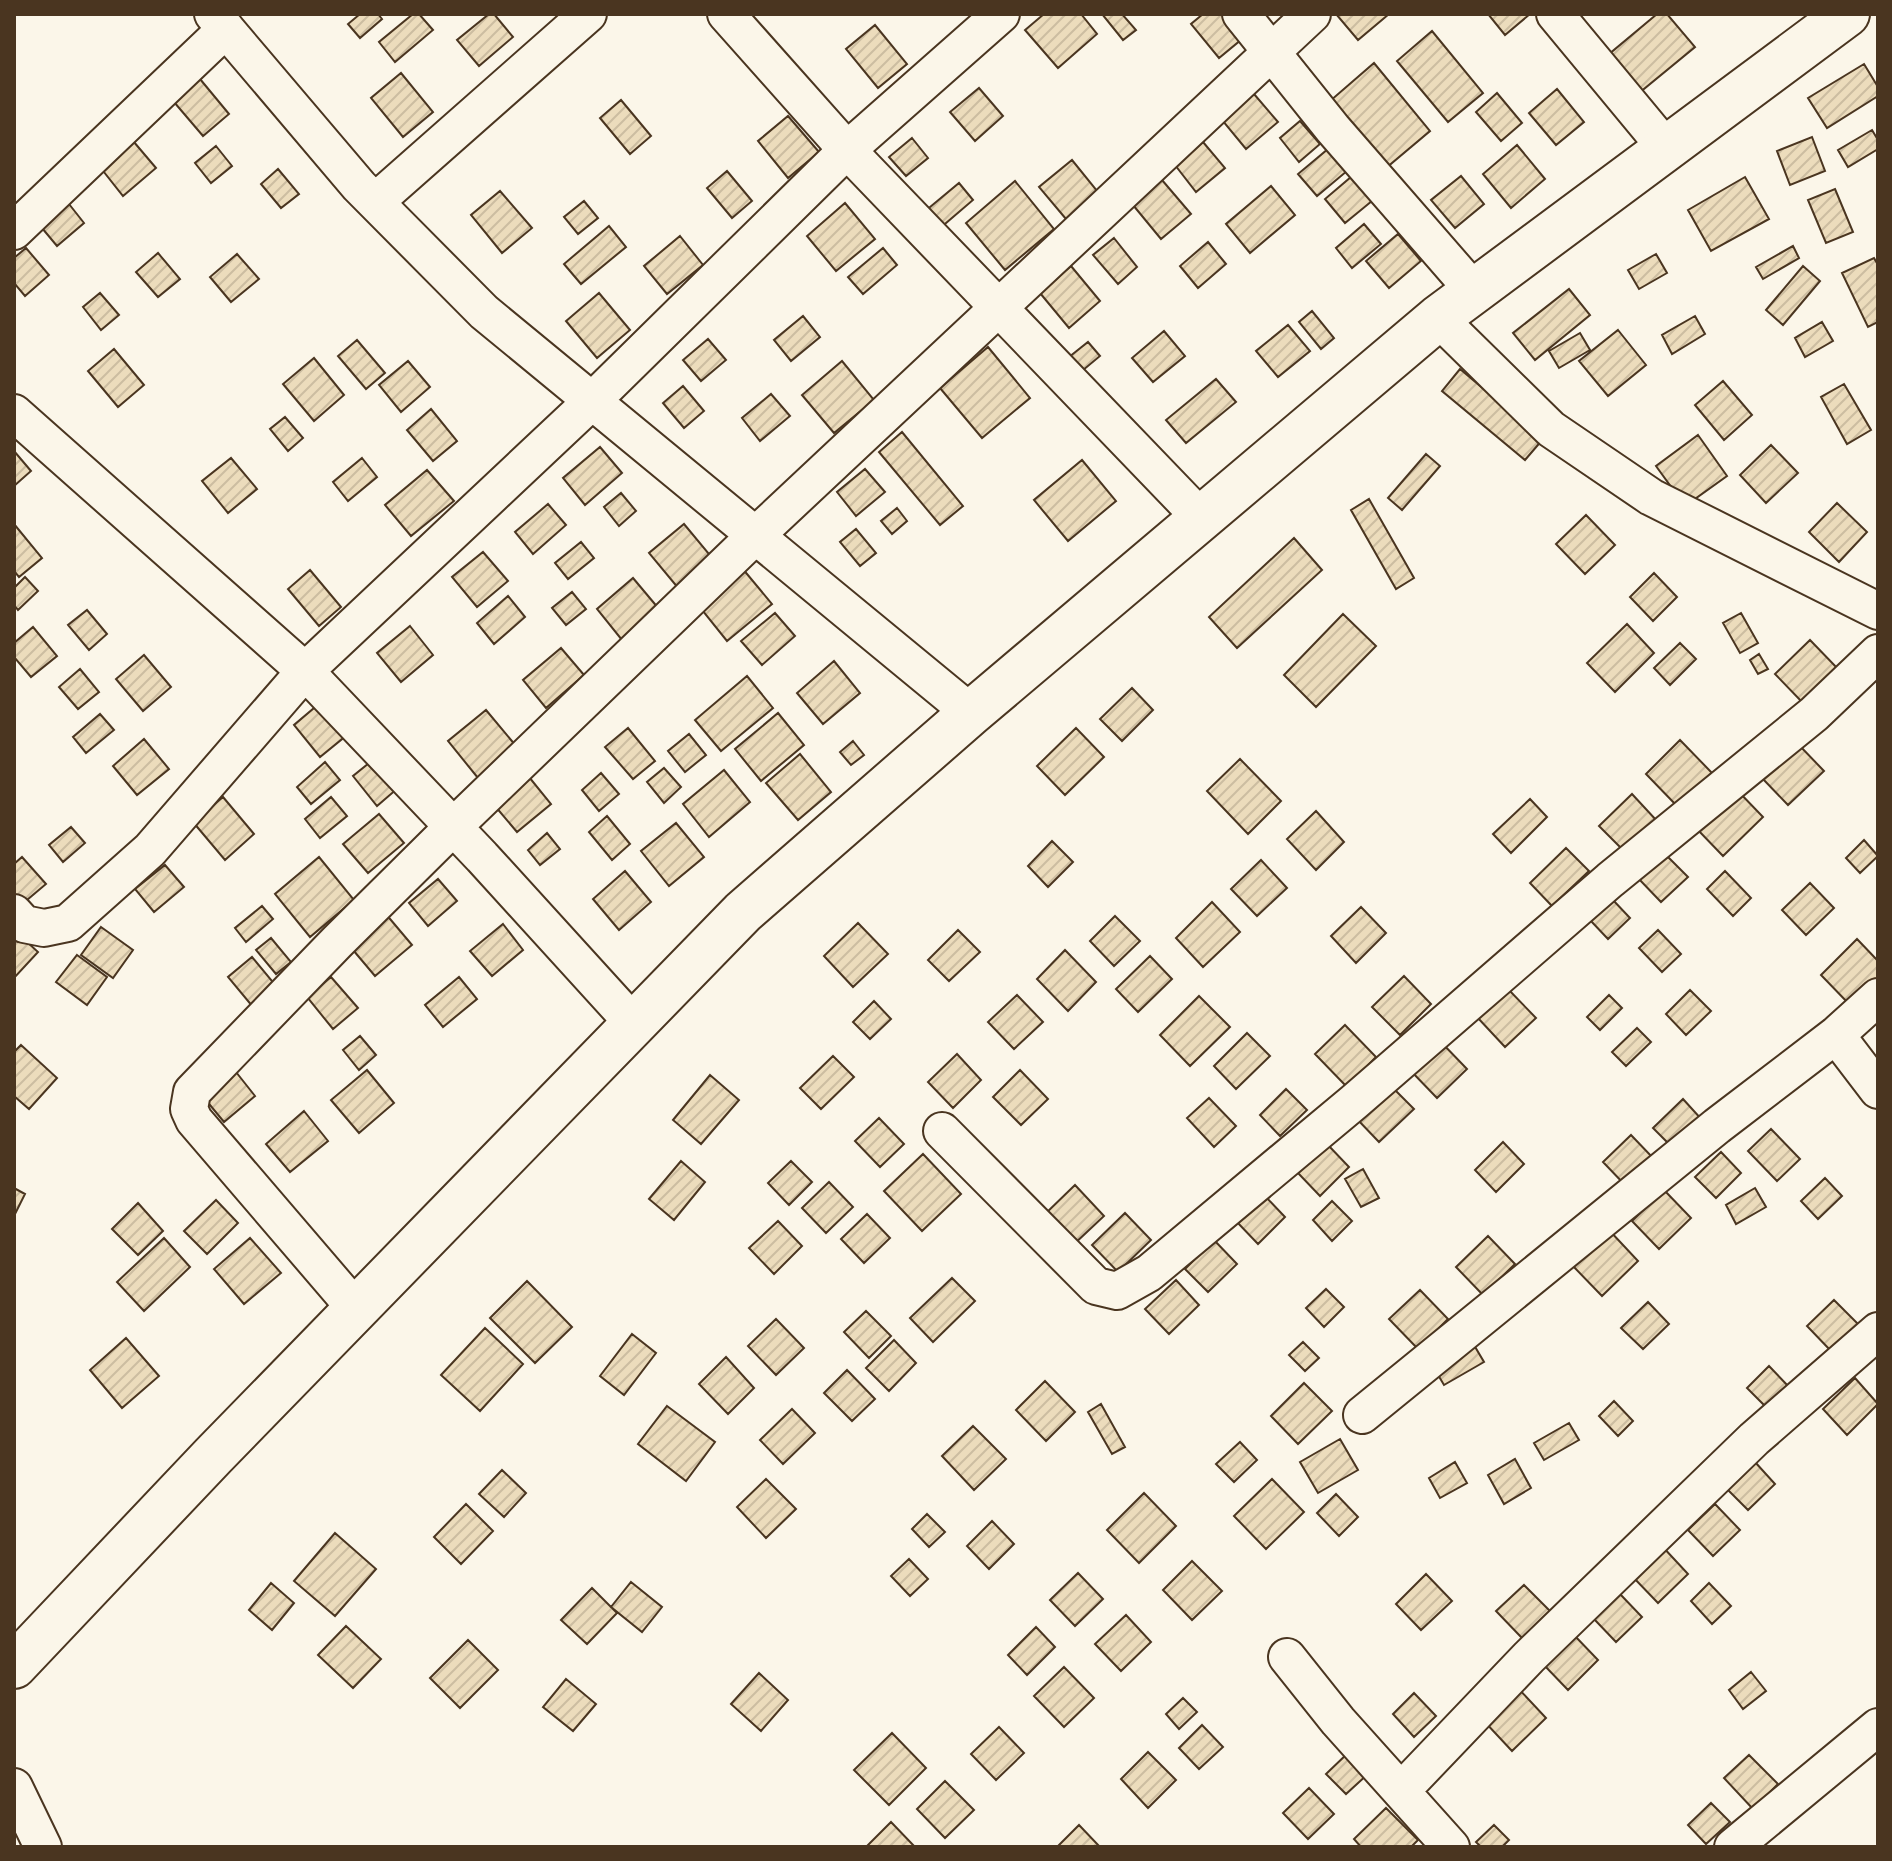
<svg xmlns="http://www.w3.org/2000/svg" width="1892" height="1861" viewBox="0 0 1892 1861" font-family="Raleway,sans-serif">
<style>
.building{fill:url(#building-hatch);stroke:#4a3520;stroke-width:2}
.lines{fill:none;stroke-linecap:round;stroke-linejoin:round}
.minor-casing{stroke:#4a3520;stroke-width:40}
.major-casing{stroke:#4a3520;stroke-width:48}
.minor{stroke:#fbf6e9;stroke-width:36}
.major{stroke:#fbf6e9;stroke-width:44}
</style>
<defs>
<pattern id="building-hatch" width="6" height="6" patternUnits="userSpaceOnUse" patternTransform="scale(2)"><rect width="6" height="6" fill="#ecdcbc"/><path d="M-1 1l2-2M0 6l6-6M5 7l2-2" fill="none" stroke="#ccbda1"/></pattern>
</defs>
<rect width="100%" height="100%" fill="#fbf6e9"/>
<path class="building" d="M360,14H378L382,19L360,38L348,24Z
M413,14H419L433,30L395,62L379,42Z
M489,14H494L513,37L479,66L457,40Z
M1044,14H1081L1097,34L1058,68L1025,30Z
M1102,14H1122L1136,30L1123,40Z
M1203,14H1222L1242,39L1219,58L1191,24Z
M1336,14H1389L1358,40Z
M1488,14H1530L1505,35Z
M1657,14H1667L1695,47L1639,93L1608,55Z
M875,25L907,64L878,88L846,49Z
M1432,31L1483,93L1448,122L1397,61Z
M1374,63L1430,131L1386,168L1330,101Z
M1864,64L1878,87V96L1827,128L1808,98Z
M401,73L433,112L403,137L371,98Z
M200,79L229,114L203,136L174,102Z
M979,88L1003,116L975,141L950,112Z
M1557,89L1584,122L1556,145L1529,113Z
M1497,93L1522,123L1501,141L1476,112Z
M1254,94L1278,122L1246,149L1222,120Z
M621,100L651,136L630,154L600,118Z
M788,116L819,152L788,178L758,141Z
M1300,121L1320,144L1299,162L1280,138Z
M1872,130L1878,140V149L1848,167L1838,150Z
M128,135L156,168L123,196L96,162Z
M1812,137L1825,171L1790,185L1777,151Z
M912,138L928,158L906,176L889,157Z
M1203,142L1225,168L1196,192L1175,165Z
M1517,145L1545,179L1511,208L1483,174Z
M216,146L232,166L211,183L195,163Z
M1328,149L1347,171L1317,196L1298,174Z
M1072,160L1098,192L1066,219L1039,187Z
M278,169L299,194L281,208L261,184Z
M727,171L752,201L732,218L707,188Z
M1461,176L1484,204L1455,228L1431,200Z
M1351,177L1372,201L1345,223L1325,199Z
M1745,177L1769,219L1711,251L1688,210Z
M1162,180L1191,214L1161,239L1133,205Z
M1015,181L1054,229L1005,270L966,223Z
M959,183L973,200L939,229L924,212Z
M1271,186L1295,215L1250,253L1226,224Z
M1835,189L1853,232L1826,243L1808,200Z
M500,191L532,228L502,253L471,215Z
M584,201L598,218L578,234L564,217Z
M845,203L875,239L836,271L807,236Z
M69,204L84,223L57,246L42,228Z
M1364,224L1381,244L1352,268L1336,248Z
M609,226L626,247L581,284L564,264Z
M1398,234L1421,261L1389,288L1366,261Z
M680,236L703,265L667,294L644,266Z
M1114,238L1137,267L1118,284L1093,255Z
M1208,242L1226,264L1198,288L1180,266Z
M1793,246L1799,258L1763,279L1756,267Z
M26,248L49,275L25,296L14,283V258Z
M883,248L897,265L863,294L848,277Z
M158,253L180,279L158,297L136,272Z
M237,254L259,279L231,302L210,277Z
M1656,254L1667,273L1639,289L1628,270Z
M1874,258L1878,265V322L1868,327L1842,273Z
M1071,266L1100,301L1069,328L1040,293Z
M1803,266L1820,281L1783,325L1766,310Z
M1569,289L1590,315L1535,360L1513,333Z
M100,293L119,315L101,330L83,307Z
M599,293L630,330L597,358L566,321Z
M1312,311L1334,338L1321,349L1299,322Z
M803,316L820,337L791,361L774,340Z
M1695,316L1705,334L1672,354L1662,335Z
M1822,322L1833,341L1805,357L1795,338Z
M1288,325L1310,351L1278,377L1256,351Z
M1618,330L1646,365L1608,396L1579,361Z
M1164,331L1185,356L1153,382L1132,358Z
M1580,333L1590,350L1559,368L1549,351Z
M708,339L726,360L701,381L683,360Z
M357,340L385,373L366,389L338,356Z
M1088,342L1100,356L1082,371L1069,357Z
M988,347L1030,398L982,438L940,388Z
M114,349L144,385L118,407L88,371Z
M314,358L344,395L314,421L283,384Z
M408,361L430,387L401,412L379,385Z
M842,361L874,400L834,433L802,395Z
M1460,369L1543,439L1525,460L1442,391Z
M1216,379L1236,402L1186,443L1166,420Z
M1723,381L1752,415L1724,440L1695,405Z
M1844,384L1871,430L1847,444L1821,397Z
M683,386L704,411L684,428L663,403Z
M771,394L790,416L760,441L742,418Z
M431,409L457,441L433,461L407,430Z
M285,417L303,438L288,451L270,429Z
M902,432L963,506L940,525L879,452Z
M1698,435L1727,476L1685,506L1656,466Z
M1771,445L1798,473L1766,503L1740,475Z
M600,447L622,473L585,505L563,478Z
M14,451L31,471L14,486Z
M1426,454L1440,466L1402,510L1388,498Z
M231,458L257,489L228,513L202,481Z
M362,458L377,477L348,501L333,482Z
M1082,460L1116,501L1068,541L1034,500Z
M865,469L885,492L856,516L837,492Z
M427,470L454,501L411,536L385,505Z
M621,493L636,511L619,526L604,507Z
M1369,499L1414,578L1396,589L1351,510Z
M1837,503L1867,532L1839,562L1809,532Z
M548,504L566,525L533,554L515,532Z
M897,508L907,521L892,534L881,521Z
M1586,515L1615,545L1585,574L1556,544Z
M14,524L42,558L19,577L14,571Z
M684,524L714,560L679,589L649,553Z
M856,529L876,553L860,566L840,542Z
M1294,538L1322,570L1237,648L1209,617Z
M581,542L594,558L568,579L555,563Z
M483,552L508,581L477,607L452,577Z
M742,568L772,604L727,641L698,605Z
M310,570L341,607L319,626L288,589Z
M1654,573L1677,597L1653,621L1630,597Z
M25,577L38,591L18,610L14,605V588Z
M633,578L659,609L622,640L597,609Z
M572,592L586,609L566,625L552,608Z
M508,596L525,617L494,644L477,623Z
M87,610L107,634L89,650L68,625Z
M775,613L795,636L762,665L741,641Z
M1741,613L1758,643L1740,653L1723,623Z
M1343,614L1376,646L1316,707L1284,675Z
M1627,624L1654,653L1615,692L1587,663Z
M410,626L433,655L401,682L377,653Z
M33,627L57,656L31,677L14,657V643Z
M1810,640L1839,670L1804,704L1775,674Z
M1680,643L1696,659L1670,685L1654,668Z
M561,648L584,675L546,708L523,680Z
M1759,654L1768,669L1758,674L1750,660Z
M144,655L171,687L143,711L116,679Z
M834,661L860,693L823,724L797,693Z
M80,669L99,692L78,709L59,687Z
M747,676L773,708L721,751L695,720Z
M1132,688L1153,710L1122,741L1100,719Z
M320,703L347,735L320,757L294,725Z
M486,710L516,746L478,778L448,741Z
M778,713L804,745L761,781L735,749Z
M100,714L114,730L86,753L73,737Z
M628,728L655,761L633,779L605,747Z
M1076,728L1104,757L1065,795L1037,766Z
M689,734L706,755L685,772L668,751Z
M144,739L169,769L137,795L113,766Z
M1680,740L1713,774L1678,807L1646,774Z
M853,741L864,755L851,765L840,752Z
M1798,744L1824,771L1788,805L1762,778Z
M800,754L831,792L798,820L766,783Z
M374,759L398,788L377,806L353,776Z
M1240,759L1281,801L1248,834L1207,791Z
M325,762L340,780L311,804L297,787Z
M664,768L681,787L664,803L647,782Z
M724,770L750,802L709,837L683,804Z
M601,773L619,794L599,811L582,790Z
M529,777L551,804L517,832L495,806Z
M1736,789L1763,817L1723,856L1696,828Z
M1632,794L1657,821L1625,852L1599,826Z
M223,797L254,834L225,860L193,822Z
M331,797L347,816L320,838L305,819Z
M1530,799L1547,817L1511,853L1493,834Z
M1316,811L1344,842L1316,870L1287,839Z
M379,814L404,843L368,873L343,844Z
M607,816L630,844L612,860L589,832Z
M676,823L704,857L669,886L641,851Z
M71,827L85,843L63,862L49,845Z
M547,833L560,849L540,865L528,850Z
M1864,840L1878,856L1860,873L1846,858Z
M1052,841L1073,862L1048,887L1028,866Z
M1566,848L1589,871L1552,906L1530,883Z
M1663,852L1688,877L1661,902L1637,877Z
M22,857L46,884L21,905L14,897V864Z
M319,857L354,900L310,937L275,894Z
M1261,860L1287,888L1257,916L1231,889Z
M165,865L184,887L154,912L135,889Z
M625,871L651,902L619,930L593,899Z
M1725,871L1751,898L1733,916L1707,889Z
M438,879L457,901L428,926L409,903Z
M1810,883L1834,908L1806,935L1782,910Z
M1612,899L1630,918L1608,939L1590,920Z
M1212,902L1240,932L1203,967L1176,938Z
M262,906L273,919L246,942L235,928Z
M1361,907L1386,933L1356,963L1331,936Z
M385,913L412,945L375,976L348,944Z
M1115,916L1140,941L1114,966L1090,941Z
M858,923L888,954L853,987L824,956Z
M503,924L523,950L492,976L470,951Z
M101,927L133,950L113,978L81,955Z
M14,930L38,952L14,978Z
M958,930L980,952L949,981L928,960Z
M1658,930L1681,954L1662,972L1639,948Z
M271,938L291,962L276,974L256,950Z
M1857,939L1878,961V980L1851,1006L1821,975Z
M1065,950L1096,982L1068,1011L1037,979Z
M77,955L107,977L87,1005L56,982Z
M1150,956L1172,979L1138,1012L1116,989Z
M252,957L277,987L253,1007L228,977Z
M1404,976L1431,1004L1400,1035L1372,1007Z
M331,977L358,1008L333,1029L307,997Z
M459,977L477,999L443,1027L425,1005Z
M1507,988L1536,1018L1505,1047L1477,1017Z
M1690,990L1711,1011L1686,1035L1666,1014Z
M1017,995L1043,1022L1014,1049L988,1022Z
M1609,995L1622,1008L1600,1030L1587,1017Z
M1199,996L1230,1027L1190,1066L1160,1035Z
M874,1001L891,1019L870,1039L853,1022Z
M1345,1025L1376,1057L1347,1087L1315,1054Z
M1637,1028L1651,1042L1626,1066L1612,1052Z
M1247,1033L1270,1056L1236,1089L1214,1066Z
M360,1036L376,1055L359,1070L343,1050Z
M1439,1040L1467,1069L1437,1098L1409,1069Z
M21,1045L57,1078L29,1109L14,1096V1052Z
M957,1054L981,1080L953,1108L928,1082Z
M833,1056L854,1077L821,1109L800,1088Z
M367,1070L394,1103L359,1133L331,1100Z
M1020,1070L1048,1099L1021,1125L993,1097Z
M236,1072L255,1096L224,1122L205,1099Z
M710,1075L739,1100L701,1144L673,1120Z
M1390,1085L1414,1109L1379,1142L1356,1118Z
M1286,1089L1307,1110L1280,1136L1260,1115Z
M1209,1098L1236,1126L1214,1147L1187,1118Z
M1683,1099L1703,1121L1674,1149L1653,1128Z
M304,1111L328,1141L290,1172L266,1144Z
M879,1118L904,1144L880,1167L855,1141Z
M1771,1129L1800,1159L1777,1181L1748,1151Z
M1631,1135L1654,1159L1626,1186L1603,1162Z
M1503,1142L1524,1164L1496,1192L1475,1170Z
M1327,1144L1349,1167L1320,1196L1298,1173Z
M1721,1152L1741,1173L1716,1198L1695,1177Z
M923,1154L961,1194L922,1231L884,1191Z
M681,1161L705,1182L674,1220L649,1199Z
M791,1161L812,1182L789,1205L768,1183Z
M1363,1169L1379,1198L1361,1207L1345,1179Z
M1825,1178L1842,1196L1818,1219L1801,1201Z
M829,1182L853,1207L826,1233L802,1208Z
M1075,1185L1104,1216L1072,1246L1043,1216Z
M14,1188L25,1194L14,1216Z
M1755,1188L1766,1207L1736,1224L1726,1205Z
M1664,1190L1691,1218L1659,1249L1632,1221Z
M1263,1194L1285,1217L1258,1244L1236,1221Z
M216,1200L238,1223L207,1254L184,1231Z
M1332,1201L1352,1221L1332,1241L1313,1220Z
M138,1203L163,1231L138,1255L112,1229Z
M1125,1213L1151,1240L1118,1272L1092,1245Z
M867,1214L890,1238L864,1263L841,1239Z
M778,1221L802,1246L774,1274L749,1248Z
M1608,1229L1638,1261L1602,1296L1571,1264Z
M1488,1236L1515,1264L1483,1295L1456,1267Z
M164,1238L190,1267L144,1311L117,1282Z
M250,1238L281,1273L244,1304L214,1269Z
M1214,1240L1237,1264L1208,1292L1185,1269Z
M952,1278L975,1301L933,1342L910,1318Z
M1176,1280L1199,1305L1169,1334L1145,1309Z
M527,1281L572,1327L535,1363L490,1318Z
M1326,1289L1344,1307L1324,1327L1306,1308Z
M1420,1290L1448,1319L1418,1349L1389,1319Z
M1834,1300L1859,1325L1832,1352L1807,1326Z
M1648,1302L1669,1324L1643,1349L1621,1328Z
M866,1311L891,1336L869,1358L844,1332Z
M776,1319L804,1348L776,1375L748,1346Z
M485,1328L523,1364L480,1411L441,1375Z
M632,1334L656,1353L624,1395L600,1376Z
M126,1338L159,1376L122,1408L90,1370Z
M894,1340L916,1363L889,1391L866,1368Z
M1471,1340L1484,1362L1444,1385L1431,1363Z
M1303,1342L1319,1358L1305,1371L1289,1355Z
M726,1357L754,1388L728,1414L699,1384Z
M1769,1366L1790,1388L1768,1409L1747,1388Z
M847,1370L875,1399L852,1421L824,1393Z
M1855,1378L1878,1404L1847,1435L1823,1409Z
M1045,1381L1075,1412L1046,1441L1016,1410Z
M1304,1383L1332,1411L1298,1444L1271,1416Z
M1614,1401L1633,1421L1618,1436L1599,1416Z
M1101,1404L1125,1447L1112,1454L1088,1412Z
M667,1406L715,1442L686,1481L638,1444Z
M792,1409L815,1433L783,1464L760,1440Z
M1569,1423L1579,1440L1544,1460L1534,1443Z
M973,1426L1006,1459L974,1490L942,1456Z
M1340,1439L1358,1470L1318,1493L1300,1462Z
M1240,1442L1257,1460L1234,1482L1216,1464Z
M1515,1459L1531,1488L1504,1504L1488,1475Z
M1455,1462L1467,1483L1440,1498L1429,1478Z
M1755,1462L1775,1484L1748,1510L1727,1489Z
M502,1470L526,1493L504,1517L479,1494Z
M766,1479L796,1509L766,1538L737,1507Z
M1272,1479L1304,1512L1266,1549L1234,1516Z
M1144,1493L1176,1526L1139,1563L1107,1530Z
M1336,1494L1358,1517L1339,1536L1317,1513Z
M466,1504L493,1531L461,1564L434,1537Z
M1715,1504L1740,1530L1713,1556L1688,1530Z
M927,1514L945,1532L929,1547L912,1529Z
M992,1521L1014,1544L989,1569L967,1546Z
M335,1533L376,1569L335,1616L294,1581Z
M1661,1545L1688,1574L1658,1603L1631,1575Z
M909,1559L928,1579L910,1596L891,1576Z
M1192,1561L1222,1591L1192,1620L1163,1590Z
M1078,1573L1103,1599L1075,1626L1050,1600Z
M1426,1574L1452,1601L1421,1630L1396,1604Z
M631,1582L662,1607L642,1632L611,1607Z
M271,1583L294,1603L272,1630L249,1610Z
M1709,1583L1731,1606L1712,1624L1691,1601Z
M1524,1585L1550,1611L1522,1638L1496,1611Z
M592,1588L617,1613L587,1644L561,1620Z
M1620,1594L1642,1617L1616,1642L1594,1619Z
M1126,1615L1151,1642L1121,1671L1095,1644Z
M346,1626L381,1659L353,1688L318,1655Z
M1036,1627L1055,1647L1027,1675L1008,1655Z
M1573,1634L1598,1660L1568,1690L1543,1664Z
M468,1640L498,1670L460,1708L430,1678Z
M1064,1667L1094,1698L1064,1727L1034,1696Z
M1751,1672L1766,1691L1743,1709L1729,1690Z
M759,1673L788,1700L761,1731L731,1704Z
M566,1679L596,1704L573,1731L543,1707Z
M1517,1687L1546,1718L1512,1751L1483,1720Z
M1414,1693L1436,1716L1414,1737L1393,1714Z
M1183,1698L1197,1712L1179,1729L1166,1714Z
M1202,1725L1223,1747L1199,1769L1179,1748Z
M999,1727L1024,1753L996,1780L971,1754Z
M892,1733L926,1768L889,1805L854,1770Z
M1148,1752L1176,1780L1148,1808L1121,1779Z
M1349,1752L1369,1773L1346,1794L1326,1774Z
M1749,1755L1778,1784L1753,1809L1724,1778Z
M945,1781L974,1810L945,1838L917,1809Z
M1309,1788L1334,1814L1308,1839L1283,1813Z
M1711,1803L1730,1822L1706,1844L1688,1825Z
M1386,1808L1418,1840L1411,1847H1361L1354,1839Z
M891,1822L915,1847H866Z
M1079,1825L1100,1847H1057Z
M1494,1825L1509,1840L1502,1847H1481L1476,1842Z"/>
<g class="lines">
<defs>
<path id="minor" d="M213,14L359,186L484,312L971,713
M726,14L847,150L1201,518
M1241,14L1333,129L1474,291
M1555,14L1666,148
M375,202L588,14
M14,231L226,29
M1438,318L1551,429L1651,497L1878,611
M14,413L305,671L482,857L634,1024
M14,913L24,924L44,928L68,923L150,850L305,671L592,401L847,150L1001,14
M1836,1035L1878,1090
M942,1131L1096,1286L1117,1291L1149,1273L1354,1102L1610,880L1814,714L1878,653
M356,1309L194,1120L189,1109L192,1092L337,942L453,827L755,536L1312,14
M1362,1415L1717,1126L1836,1035L1878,997
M1287,1657L1338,1721L1451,1847
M14,1787L43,1847
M1401,1791L1529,1657L1754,1439L1878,1331
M1733,1847L1878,1727"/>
<path id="major" d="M14,1666L213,1456L743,912L971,713L1438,318L1847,14"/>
</defs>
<use href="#minor" class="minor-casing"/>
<use href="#major" class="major-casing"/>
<use href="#minor" class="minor"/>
<use href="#major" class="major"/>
</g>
<rect width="1892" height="1861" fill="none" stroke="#4a3520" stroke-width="32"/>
</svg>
